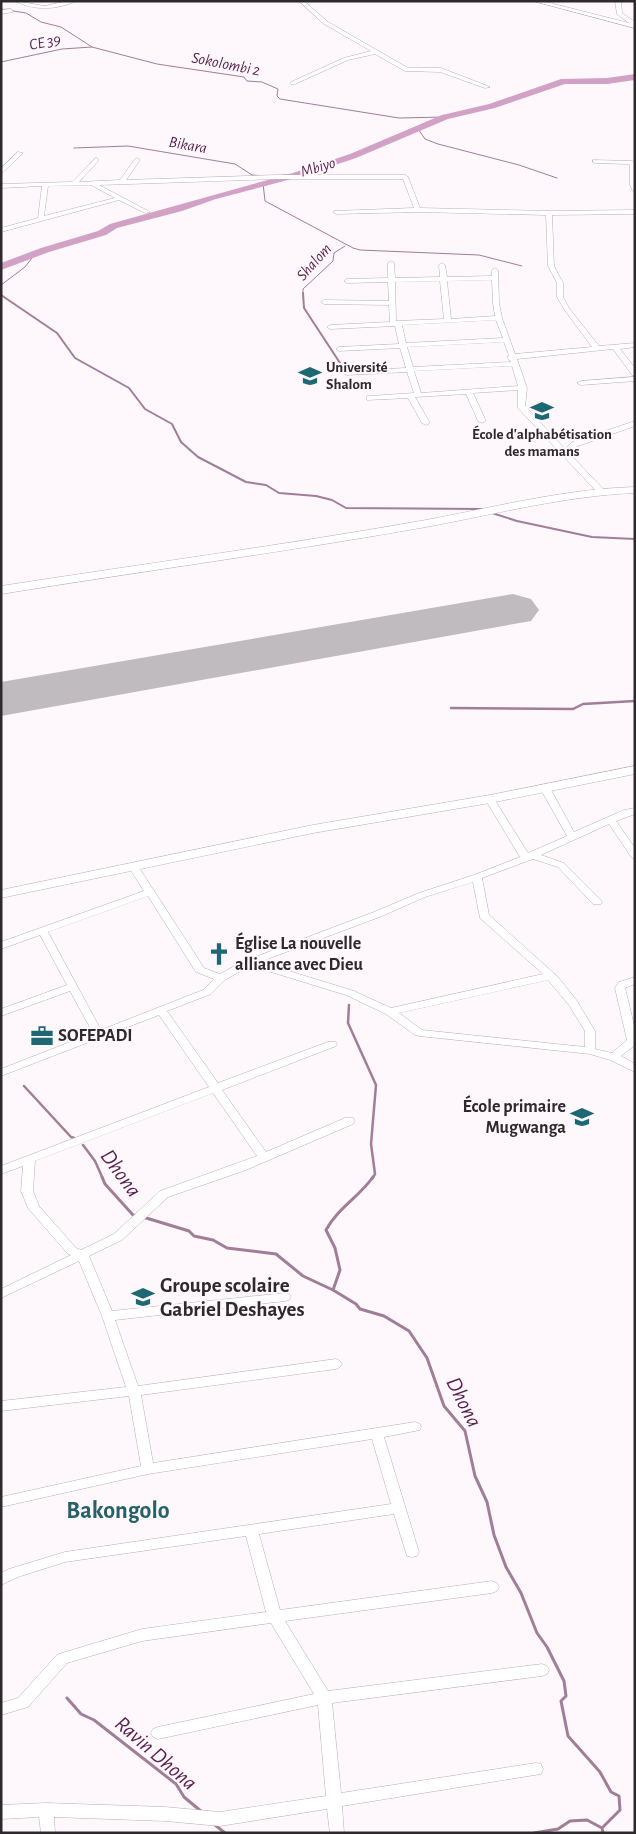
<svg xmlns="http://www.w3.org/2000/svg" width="636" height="1834" viewBox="0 0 636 1834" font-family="'Alegreya Sans',sans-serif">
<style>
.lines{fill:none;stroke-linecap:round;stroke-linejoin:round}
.stream-far3{stroke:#a07e98;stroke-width:1}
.stream-far2{stroke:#a07e98;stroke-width:2}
.stream-far1{stroke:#a07e98;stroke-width:2.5}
.stream{stroke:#a07e98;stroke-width:3}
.river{fill:#d2a2c6;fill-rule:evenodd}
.runway{fill:#c0bbbe;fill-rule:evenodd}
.street-casing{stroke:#b8aeb5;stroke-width:1}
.secondary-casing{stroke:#b8aeb5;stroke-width:1}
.street{fill:#fff;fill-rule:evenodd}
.secondary{fill:#fff;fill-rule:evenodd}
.labels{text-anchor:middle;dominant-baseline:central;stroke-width:4;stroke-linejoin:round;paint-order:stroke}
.far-poi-label{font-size:15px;font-weight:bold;fill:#2d292c;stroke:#fef8fc;text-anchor:start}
.far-water-label{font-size:16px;font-style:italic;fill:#581f4d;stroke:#fef8fc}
.poi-label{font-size:18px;font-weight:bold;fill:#2d292c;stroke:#fef8fc;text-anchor:start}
.near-poi-label{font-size:21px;font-weight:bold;fill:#2d292c;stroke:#fef8fc;text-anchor:start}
.near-water-label{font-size:22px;font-style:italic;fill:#581f4d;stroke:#fef8fc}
.near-quarter-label{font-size:24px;font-weight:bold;fill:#286069;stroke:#fef8fc}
</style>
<rect width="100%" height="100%" fill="#fef8fc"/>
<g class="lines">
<path class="stream-far3" d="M1,9L26,13L41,22L61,27L92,47L157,64L244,77L247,81L262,82L278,89L277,96L280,99L399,118L445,117
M1,62L62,49L92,47
M418,129L425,139L438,144L519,165L557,178
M74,148L128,146L235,164L252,175L265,176
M283,175H296
M263,183L265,201L353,248L360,250L479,255L522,266
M1,285L25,267L35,254
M303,294V289L333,261L334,253L345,246"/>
<path class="stream-far2" d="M303,293L304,308L340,363
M1,295L57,333L75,358L129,388L145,409L172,424L181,442L198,457L246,482L266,485L279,493L316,496L332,500L346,508L482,509
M492,513L517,521L592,537L635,539"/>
<path class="stream-far1" d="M451,708L573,709L583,704L635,701
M349,1005L348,1023L376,1085L371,1144L375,1174L372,1179
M24,1086L71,1137L77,1139
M83,1145L95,1161L103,1179"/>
<path class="stream" d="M102,1177L105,1184L133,1215L138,1216
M143,1217L189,1231L194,1236L213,1240L227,1248L276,1254L303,1276L333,1290L356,1304L360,1309L384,1316L409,1331L427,1358L444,1406L465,1431L475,1476L487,1502L494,1535L506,1567L521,1593L537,1633L547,1647L564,1681L566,1696L561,1701L568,1736L600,1772L611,1792L619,1796L620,1810L602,1828L603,1833
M333,1290L340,1270L335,1248L326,1230C337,1209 359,1197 373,1177
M67,1698L81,1714L94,1720L176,1784L184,1797L202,1812
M215,1825L225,1833
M534,1833L558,1829L570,1821L587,1820L602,1828"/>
<path class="river" d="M635,74V80L607,84H565L495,108L448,119L356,158L299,177L216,199L182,211L117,228L106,235L49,252L1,270V263L41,248L98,231L110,224L293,173L350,154L442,115L489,104L561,79L607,78Z"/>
<path class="runway" d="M513,594L531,599L539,610L531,621L1,716V682Z"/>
<defs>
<path id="street" d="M15,1L45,6L67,1H76C57,10 34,11 15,1Z
M299,1H304L328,22L408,68H441L490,87L485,88L440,72L405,71L375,54L348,60L295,84H291V82L344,58L371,51L324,24Z
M533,1H542L629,23L617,14L615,1H621L622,13L635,22V28Z
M11,9L13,12L1,14V10Z
M18,152L23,153L1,174V168Z
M96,158L98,159V161L79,182L120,180L135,159L137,158L140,160L126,180L277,175H405L408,177L420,208L549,211L635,210V214L552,215L554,266L563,283V297L569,308L599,346L635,343V347L620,349L635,368V375H632L613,349L517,359L527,388L525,406L565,449L572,442L635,421V426L578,446L569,453L605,491L604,493H598L518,408V390L473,393L486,421L482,423L478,421L466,394L415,397L430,423L426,425L422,423L408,398L367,400V396H370L414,393L407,372L347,375L343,373L347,371L406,368L400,348L339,351L336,349L339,347L399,344L395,326L330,329L327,327L330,325L390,322L389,305L324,304L321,302L324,300L389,301L388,282L347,283L344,281L347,279L388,278V263L391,261L394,263L395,278L440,277L439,265L442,263L445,265L447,277L492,276V270L495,268L498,270L499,303L502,318L515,354L592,347L564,309L557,297V283L548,266L546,215L418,212L336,214L334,213V211L414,208L403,179H277L99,185L150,212L145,213L119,200L1,232V228L38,218L42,186L1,188V184L72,182ZM91,185L115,198L44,216L48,186ZM492,280L493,303L495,316L451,319L447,281ZM440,281L444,319L396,321L395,282ZM496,320L503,338L406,343L402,325ZM504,342L509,356L507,357L511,362L413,367L407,347ZM512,366L518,386L421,393L414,371Z
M593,160L632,161L635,163V192L633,191L630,185V165L628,164L595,163L593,162Z
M635,377V381L581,385L577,383L581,381Z
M545,785L550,788L574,832L624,810L635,808V814L616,821L635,848V859L632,858L609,824L541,855L564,863L601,900L602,902L601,904H593L558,867L533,859L482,878L489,915L558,977L577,1001L595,1031V1049L612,1053L627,1040L615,988L619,982L635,977V984L625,988L635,1029V1045L621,1056L635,1064V1072L610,1060L590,1054L419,1036L415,1035L386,1014L346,995L271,972L246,968L225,980L211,994L167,1011L218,1083L328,1042H336L337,1044L336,1046L222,1090L266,1152L345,1118H353L355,1121L353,1124L246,1170L168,1197L122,1240L89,1256L112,1311L285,1293L289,1294L291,1297L289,1300L285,1301L115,1320L138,1386L336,1359L340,1361L342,1364L340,1367L336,1369L141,1395L153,1463L415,1422L420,1424L421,1427L420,1430L384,1437L419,1552L417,1556L412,1557L407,1556L394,1514L259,1534L280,1610L492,1581L497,1583L499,1587L497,1591L492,1593L285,1621L328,1691L542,1664L547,1666L549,1670L547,1674L542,1676L332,1703L341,1793L536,1763L541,1764L543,1769L541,1774L342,1806L344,1833H330L327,1809L220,1826L165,1821L54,1817L55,1833H41L39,1817L1,1819V1805L46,1803L165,1807L220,1812L326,1796L318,1705L158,1739L153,1737L151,1733L153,1729L158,1727L314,1694L271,1623L142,1641L67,1663L28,1707L1,1715V1703L18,1698L57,1655L62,1653L142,1629L266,1612L246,1536L65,1562L18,1577L1,1585V1573L9,1569L65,1552L391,1504L372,1439L148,1474L1,1507V1497L141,1466L129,1396L1,1411V1401L126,1387L102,1316L79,1261L1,1298V1289L71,1255L68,1254L28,1208L21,1191L23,1166L1,1174V1166L209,1087L159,1015L1,1076V1069L93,1033L70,991L1,1016V1009L67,985L40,935L1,949V942L144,891L128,866L133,863L138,866L204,968L220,974L242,962L374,912L419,893L474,875L520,857L485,799L487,797H493L528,853L567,836L540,788ZM473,882L480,918L543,974L391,1008L354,991L276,967L257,963L382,916L425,897ZM148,896L196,972L214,979L203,990L101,1030L48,932ZM548,980L569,1005L585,1031V1047L422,1030L399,1013ZM213,1093L257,1156L160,1191L114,1234L81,1250L76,1248L39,1206L33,1191L35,1161Z"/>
<path id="secondary" d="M635,487V493C564,496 496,514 426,527C285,552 143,571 1,594V586C143,564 285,545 426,520C496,507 564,489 635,487Z
M635,766V774L490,803L313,833L1,898V890L313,825L490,795Z"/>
</defs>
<use href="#street" class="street-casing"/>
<use href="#secondary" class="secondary-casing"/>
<use href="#street" class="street"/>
<use href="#secondary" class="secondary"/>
</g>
<defs>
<symbol id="university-bare" viewBox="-9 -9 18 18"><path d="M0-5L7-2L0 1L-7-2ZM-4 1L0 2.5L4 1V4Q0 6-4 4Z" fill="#1e6873" stroke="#fef8fc" stroke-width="2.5" paint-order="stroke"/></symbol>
<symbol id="school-bare" viewBox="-9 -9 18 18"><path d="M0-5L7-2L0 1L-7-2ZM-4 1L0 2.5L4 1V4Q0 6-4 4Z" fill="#1e6873" stroke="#fef8fc" stroke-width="2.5" paint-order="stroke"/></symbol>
<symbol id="church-bare" viewBox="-9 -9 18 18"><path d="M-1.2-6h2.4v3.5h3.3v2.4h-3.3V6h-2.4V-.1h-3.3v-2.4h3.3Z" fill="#1e6873" stroke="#fef8fc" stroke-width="2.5" paint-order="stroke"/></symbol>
<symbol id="office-bare" viewBox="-9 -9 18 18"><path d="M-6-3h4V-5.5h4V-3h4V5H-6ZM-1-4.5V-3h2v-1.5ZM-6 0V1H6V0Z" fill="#1e6873" stroke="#fef8fc" stroke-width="2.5" paint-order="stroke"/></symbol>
</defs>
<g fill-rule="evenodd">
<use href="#university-bare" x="294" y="360" width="32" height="32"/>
<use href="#school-bare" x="526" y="395" width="32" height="32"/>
<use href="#church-bare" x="203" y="938" width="32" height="32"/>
<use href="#office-bare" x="26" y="1020" width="32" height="32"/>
<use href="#school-bare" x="566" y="1101" width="32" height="32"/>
<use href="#school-bare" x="127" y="1281" width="32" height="32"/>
</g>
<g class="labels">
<g class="far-poi-label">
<text x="326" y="367">Université<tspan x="326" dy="17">Shalom</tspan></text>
<text x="542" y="434" text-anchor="middle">École d'alphabétisation<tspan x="542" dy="17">des mamans</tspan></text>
</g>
<g class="far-water-label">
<text transform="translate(45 42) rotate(-11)">CE 39</text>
<text transform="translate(226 64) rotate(11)">Sokolombi 2</text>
<text transform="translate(188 145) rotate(10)">Bikara</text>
<text transform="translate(318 167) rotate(-16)">Mbiyo</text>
<text transform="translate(314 262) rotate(-48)">Shalom</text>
</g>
<g class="poi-label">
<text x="235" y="944">Église La nouvelle<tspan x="235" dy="21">alliance avec Dieu</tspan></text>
<text x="58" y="1036">SOFEPADI</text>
<text x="566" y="1107" text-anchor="end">École primaire<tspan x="566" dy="21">Mugwanga</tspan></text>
</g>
<g class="near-poi-label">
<text x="160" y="1285">Groupe scolaire<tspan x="160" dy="24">Gabriel Deshayes</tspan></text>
</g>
<g class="near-water-label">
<text transform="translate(121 1173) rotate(54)">Dhona</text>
<text transform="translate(464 1402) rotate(63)">Dhona</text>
<text transform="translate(156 1753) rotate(41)">Ravin Dhona</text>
</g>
<g class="near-quarter-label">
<text x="118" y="1511">Bakongolo</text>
</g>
</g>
<rect width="636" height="1834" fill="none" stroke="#2d292c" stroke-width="5"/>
</svg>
